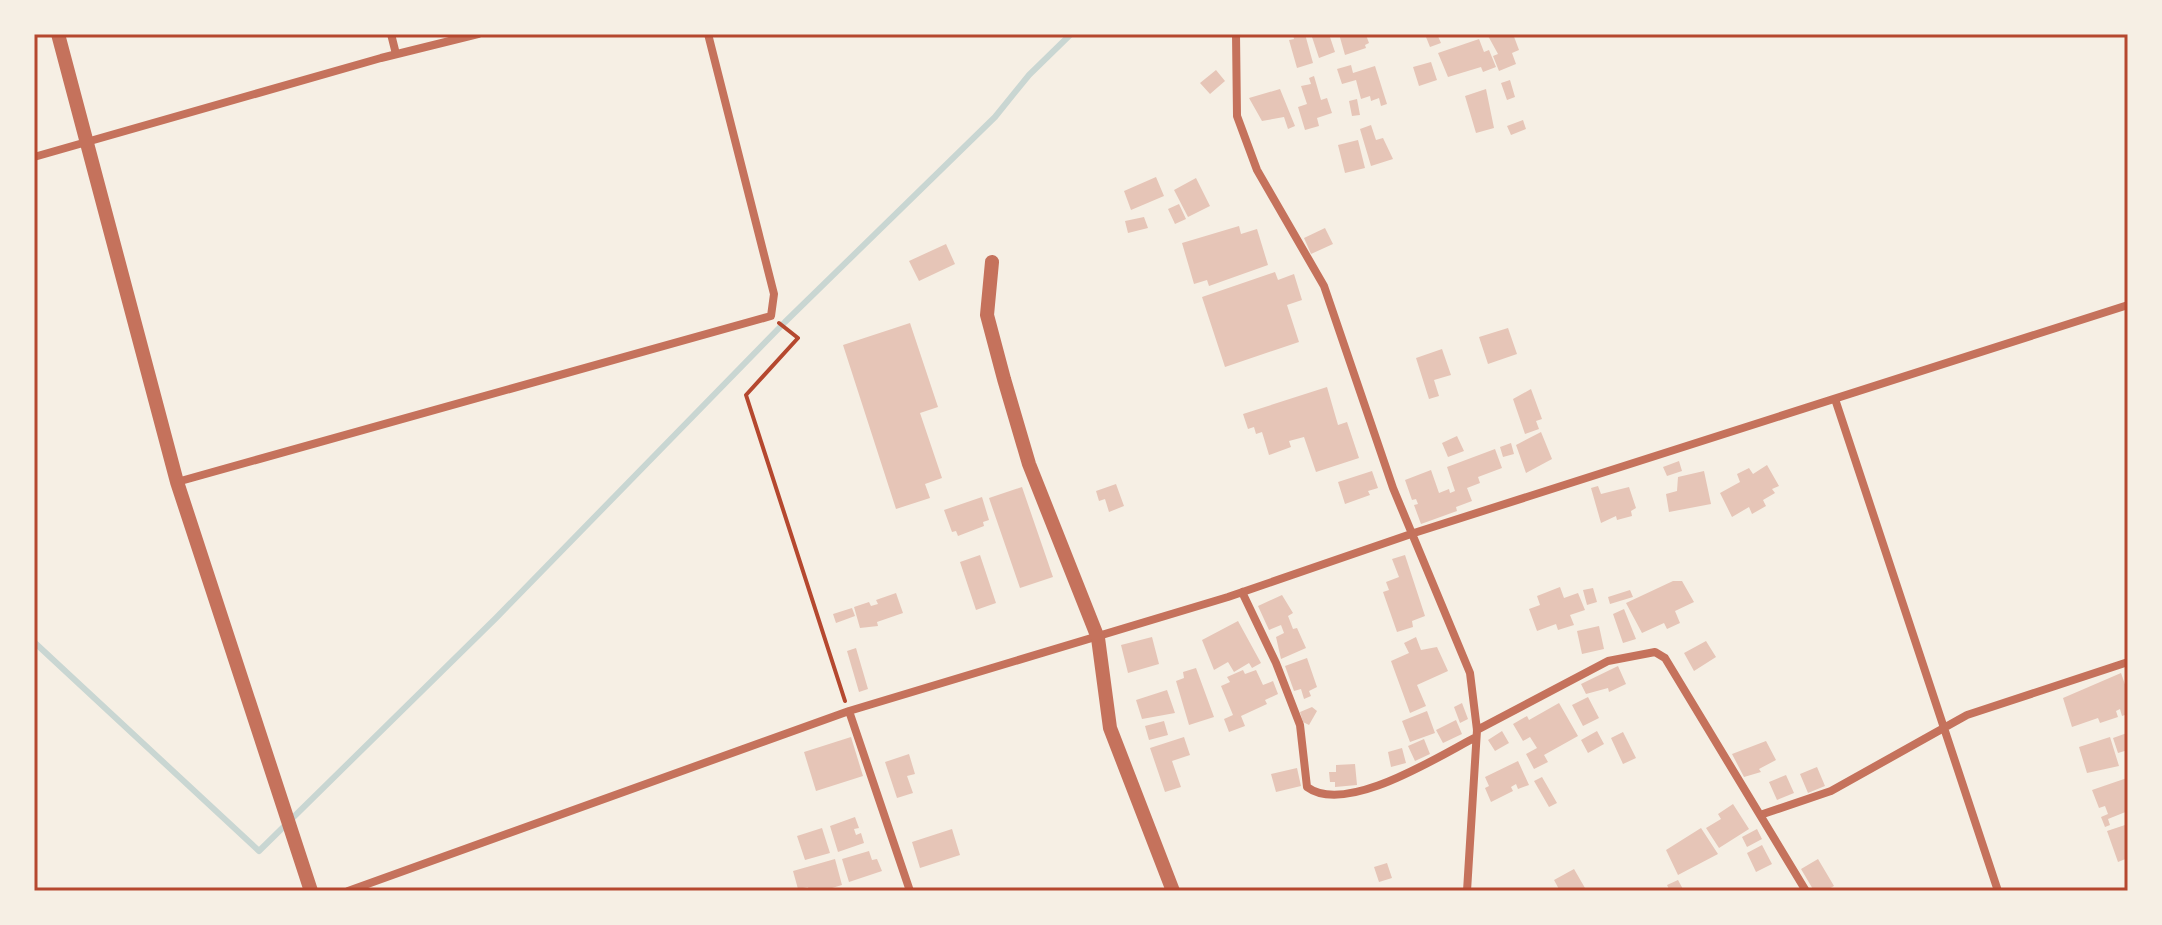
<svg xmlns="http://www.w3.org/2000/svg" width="2162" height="925" viewBox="0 0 2162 925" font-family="'Fira Sans Condensed',sans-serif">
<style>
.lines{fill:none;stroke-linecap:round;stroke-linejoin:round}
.stream{stroke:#c9d6d2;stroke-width:6}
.building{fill:#e6c5b7}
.path{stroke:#b5482f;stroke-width:4}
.minor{stroke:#c5725c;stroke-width:8}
.tertiary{stroke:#c5725c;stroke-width:14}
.neatline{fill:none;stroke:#b5482f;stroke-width:3}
</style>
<rect width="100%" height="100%" fill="#f6efe4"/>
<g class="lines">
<path class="stream" d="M34,642L259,851L496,618L785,322L995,117L1029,75L1071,34"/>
</g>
<path class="building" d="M1293,34H1305L1313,63L1297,68L1289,40L1294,39Z
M1311,34H1329L1335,52L1319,58Z
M1339,34L1366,35L1369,43L1365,45L1366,48L1345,55Z
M1433,34H1437L1441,43L1430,47L1426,37Z
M1487,34H1513L1519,50L1512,53L1516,64L1499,71L1493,56L1498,54Z
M1479,39L1484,52L1489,50L1496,67L1483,72L1481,67L1448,77L1438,53Z
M1431,62L1437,80L1419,86L1413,67Z
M1351,65L1353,73L1375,66L1387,104L1381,106L1379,98L1371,101L1370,96L1361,99L1356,80L1342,84L1337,69Z
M1216,70L1225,81L1210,94L1200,83Z
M1314,76L1321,100L1327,98L1332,113L1317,118L1319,126L1305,130L1298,107L1307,104L1301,86L1311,84L1309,78Z
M1510,80L1515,97L1507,100L1501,83Z
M1280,89L1295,126L1288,129L1284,117L1262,121L1249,98Z
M1486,89L1494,128L1476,133L1465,96Z
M1357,99L1360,115L1352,116L1349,101Z
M1523,120L1526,129L1511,135L1507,126Z
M1371,125L1376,140L1383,138L1393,159L1371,166L1360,129Z
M1358,140L1365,168L1345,173L1338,145Z
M1156,177L1164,196L1131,210L1124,191Z
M1196,178L1210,206L1188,217L1174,190Z
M1179,204L1186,219L1175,224L1168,209Z
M1144,217L1148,228L1128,233L1125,221Z
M1239,226L1241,234L1257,229L1268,265L1209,286L1207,280L1194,284L1182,243Z
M1325,228L1333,244L1311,254L1304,238Z
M946,244L955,264L919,281L909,261Z
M1275,272L1278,280L1294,274L1302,300L1287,305L1299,342L1225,367L1202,297Z
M910,323L938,407L920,413L942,478L925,484L930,498L896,509L843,345Z
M1508,328L1517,354L1488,364L1479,337Z
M1442,349L1451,375L1434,380L1439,396L1429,399L1416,358Z
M1327,387L1338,425L1347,422L1359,458L1316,472L1304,437L1289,441L1291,447L1269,455L1262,432L1256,434L1254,427L1248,429L1243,414Z
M1531,389L1542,419L1536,421L1539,429L1525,434L1513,399Z
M1541,432L1552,459L1526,473L1516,445Z
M1457,436L1464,451L1448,457L1442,443Z
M1511,443L1514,454L1503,457L1500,447Z
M1495,449L1502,468L1478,477L1480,483L1467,488L1472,501L1456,507L1457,511L1421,524L1414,505L1418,504L1416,499L1412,500L1405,480L1431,470L1439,493L1449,489L1450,493L1455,491L1447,467Z
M1679,461L1682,471L1667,476L1663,467Z
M1767,465L1779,486L1772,489L1775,493L1763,500L1766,506L1752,514L1749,507L1732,517L1720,493L1740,482L1737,474L1749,468L1753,474Z
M1372,471L1378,488L1368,491L1370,495L1345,504L1338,482Z
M1704,471L1711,504L1669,512L1666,494L1677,491L1678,477Z
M1116,484L1124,506L1109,512L1105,499L1099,501L1096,491Z
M1598,486L1601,494L1629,487L1636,508L1631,511L1632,516L1617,520L1616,516L1601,523L1591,488Z
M1022,487L1053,577L1020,588L989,498Z
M982,497L989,520L983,522L984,526L958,536L956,531L952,532L944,510Z
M980,555L996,603L976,610L960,562Z
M1405,555L1425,616L1412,621L1413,627L1397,632L1383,592L1389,590L1386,582L1399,577L1392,559Z
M1673,581H1682L1694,602L1675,611L1680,623L1667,629L1664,623L1642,633L1626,603Z
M1560,587L1564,598L1578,593L1585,610L1570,615L1574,625L1558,630L1556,624L1537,631L1529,609L1540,605L1537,596Z
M1593,588L1597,602L1587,605L1583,590Z
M1630,590L1633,597L1610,604L1608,597Z
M896,593L903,613L877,622L878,626L860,628L854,607L869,602L871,606L878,604L876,600Z
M1282,595L1293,613L1288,616L1293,629L1297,628L1306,648L1281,659L1276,637L1284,633L1281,625L1269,630L1258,606Z
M852,608L855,616L836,623L833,614Z
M1624,609L1636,639L1623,643L1613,614Z
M1238,621L1261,663L1252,668L1249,663L1234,672L1228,662L1214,670L1202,640Z
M1599,626L1604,649L1582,654L1577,631Z
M1152,637L1159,664L1128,673L1121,645Z
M1416,637L1421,650L1437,647L1448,671L1417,685L1426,706L1410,713L1391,661L1409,653L1404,643Z
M1706,641L1716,657L1694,671L1684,653Z
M856,648L868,689L859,692L847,651Z
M1307,658L1317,687L1309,691L1311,696L1304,699L1301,689L1294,691L1285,666Z
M1618,666L1626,684L1609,692L1608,688L1586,694L1581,684Z
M1196,668L1214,717L1189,725L1176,681L1184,678L1183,672Z
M1243,670L1245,674L1256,670L1263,685L1273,681L1278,694L1265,700L1267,704L1241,716L1245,726L1229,732L1224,719L1233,715L1221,686L1230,682L1227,677Z
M2121,673L2128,693V714L2122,716L2120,709L2116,711L2118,717L2100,723L2098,718L2072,727L2063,698Z
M1167,690L1175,713L1142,719L1136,700Z
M1588,697L1599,718L1583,726L1572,705Z
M1462,703L1468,719L1460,723L1454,707Z
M1559,703L1578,736L1544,755L1548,762L1534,769L1526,754L1537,748L1530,737L1523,741L1513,724L1527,716L1529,720Z
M1312,707L1317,711L1309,725L1303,722L1300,712Z
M1427,711L1435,733L1410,742L1402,721Z
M1456,720L1462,734L1443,743L1436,730Z
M1164,721L1168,735L1149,740L1145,726Z
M1502,731L1509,743L1495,751L1488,740Z
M1597,731L1604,744L1588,753L1581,740Z
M1623,732L1636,758L1623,764L1611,738Z
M2127,733L2128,750L2118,753L2113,738Z
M851,737L863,776L816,791L804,752Z
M1184,737L1190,755L1172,761L1181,787L1165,792L1150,748Z
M2110,737L2119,766L2087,773L2079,747Z
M1424,739L1430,754L1415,761L1408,746Z
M1766,741L1776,760L1759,769L1761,772L1744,777L1732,754Z
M1402,748L1406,763L1391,767L1388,752Z
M909,754L915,774L907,776L913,793L897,798L885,762Z
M1518,761L1529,785L1518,789L1516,784L1511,787L1513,791L1491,802L1485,788L1489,786L1485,777Z
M1355,764L1357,785L1335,787V782H1330L1329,772H1336V765Z
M1817,767L1825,786L1808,793L1800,774Z
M1297,768L1301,786L1276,792L1271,774Z
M1786,775L1794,793L1777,800L1769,782Z
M1542,777L1557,803L1549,807L1534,781Z
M2127,778L2128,811L2108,819L2110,825L2105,827L2101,817L2108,814L2105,806L2099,808L2092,790Z
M1733,804L1749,829L1719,848L1706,828L1721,819L1718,814Z
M855,817L859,828L854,829L856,835L861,833L864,843L838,852L830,826Z
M2128,824V858L2118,862L2107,831Z
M822,828L830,853L805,860L797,836Z
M1701,828L1718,854L1678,875L1666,850Z
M952,829L960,855L920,868L912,842Z
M1757,829L1762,839L1747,847L1742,837Z
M1762,845L1772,864L1756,872L1747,853Z
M869,851L872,860L877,859L882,871L849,882L842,859Z
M835,859L842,885L822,891L818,888L809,890L808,887L798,889L793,871Z
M1818,859L1834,886L1825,891H1814L1801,869Z
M1387,863L1392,878L1379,882L1374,867Z
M1574,869L1585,888L1560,891L1554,880Z
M1678,880L1684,891H1670L1667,885Z"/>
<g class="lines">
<path class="path" d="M779,323L798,338L746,395L845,701"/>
<path class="minor" d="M391,34L396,54
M1236,34L1237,116L1257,170L1324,286L1393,488L1470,673L1477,730L1467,891
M34,157L381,58L478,34
M1835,399L1998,891
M177,482L771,316L774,294L708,34
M1242,592L1276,663L1300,725L1307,787C1346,816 1439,756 1476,737
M849,711L910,891
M1477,730L1608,661L1655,652L1665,658L1806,891
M1760,815L1831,791L1967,715L2128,662
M348,891L849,711L1228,597L1414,533L2128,305"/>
<path class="tertiary" d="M58,34L177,482L311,891
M992,262L987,315L1004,379L1029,464L1098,638L1110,728L1173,891"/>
</g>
<rect width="2162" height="925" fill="none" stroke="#f6efe4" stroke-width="72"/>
<rect x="36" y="36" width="2090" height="853" class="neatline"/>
</svg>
